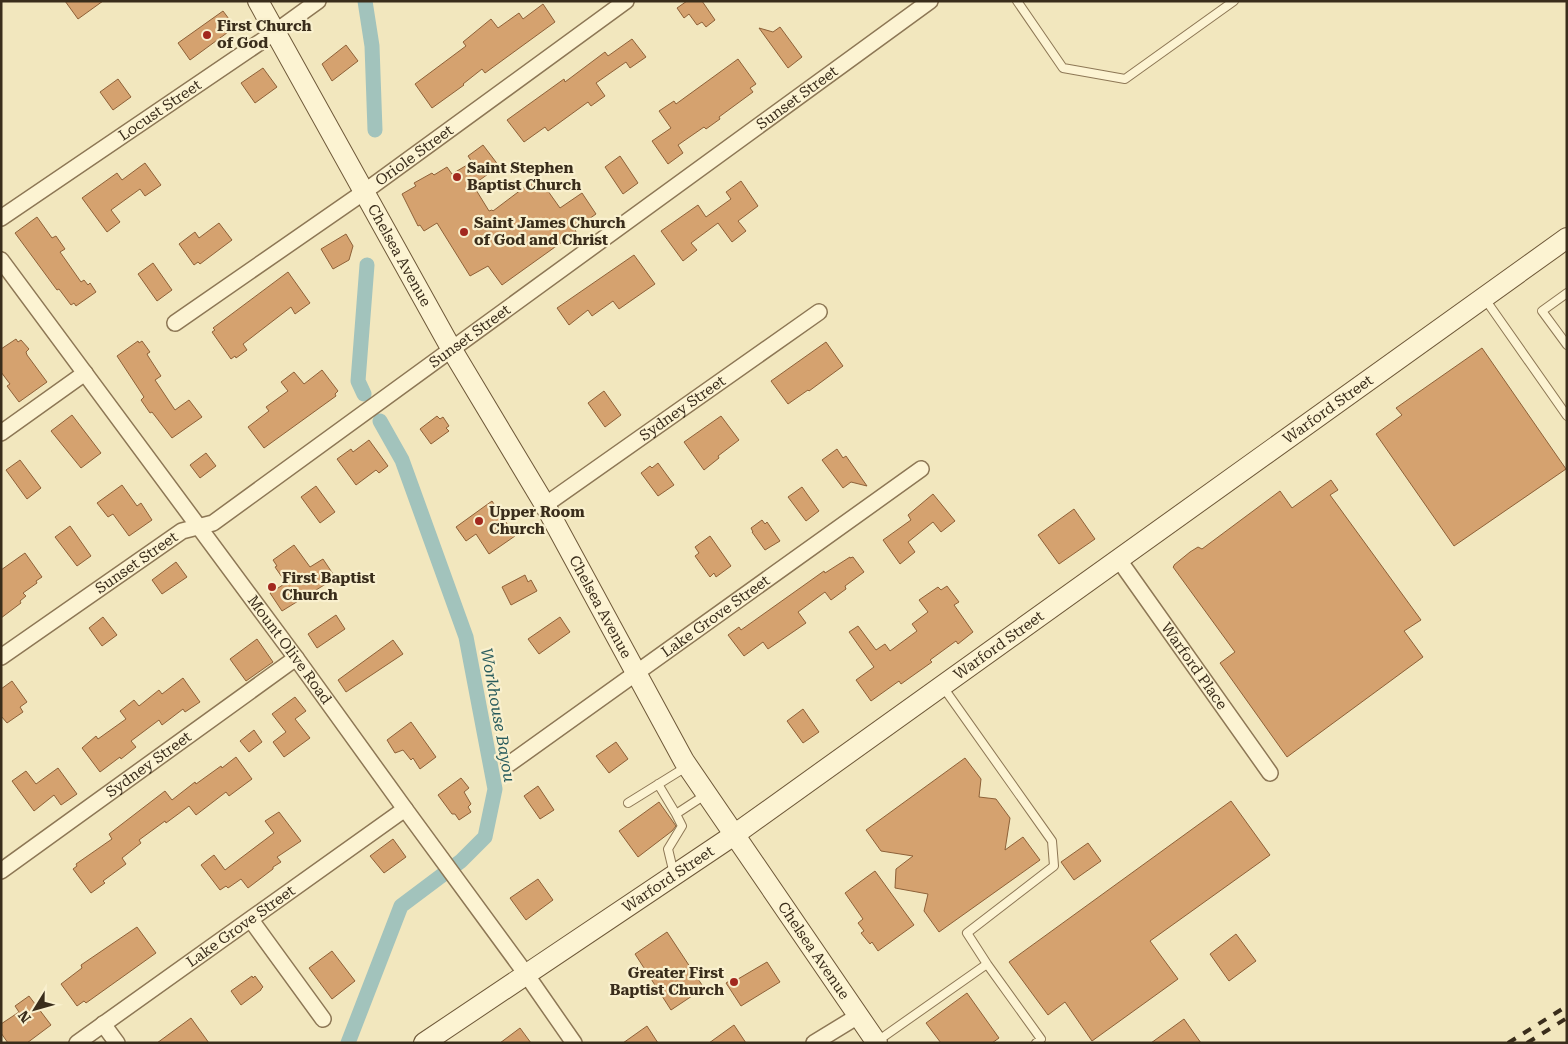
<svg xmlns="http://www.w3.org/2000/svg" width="1568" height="1044" viewBox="0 0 1568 1044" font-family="'Roboto Serif',serif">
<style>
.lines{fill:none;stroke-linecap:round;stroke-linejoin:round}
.canal{stroke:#a2c3bc;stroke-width:15}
.building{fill:#d5a26f;stroke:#8e6138}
.lane-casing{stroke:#8d7755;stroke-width:10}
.street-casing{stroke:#8d7755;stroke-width:18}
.secondary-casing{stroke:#6e5838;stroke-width:22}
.lane{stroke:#fcf3d2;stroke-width:8}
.street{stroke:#fcf3d2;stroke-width:15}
.secondary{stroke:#fcf3d2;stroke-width:20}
.rail{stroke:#3a2d1b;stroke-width:4;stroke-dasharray:9 9;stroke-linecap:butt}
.poi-dot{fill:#a2281e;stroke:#f9f0ce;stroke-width:2}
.labels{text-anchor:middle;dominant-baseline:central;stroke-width:4.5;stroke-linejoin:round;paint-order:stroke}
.poi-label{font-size:15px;font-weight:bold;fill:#3a2d1b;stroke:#f9f0ce;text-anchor:start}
.street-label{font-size:15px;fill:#3a2d1b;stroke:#f9f0ce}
.water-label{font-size:16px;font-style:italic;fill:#285b5c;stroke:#f9f0ce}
</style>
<rect width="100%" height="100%" fill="#f2e7be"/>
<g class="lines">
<path class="canal" d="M365,1L372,46L375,130
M364,394L358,381L367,265
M348,1043L401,906L461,861L485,837L495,789L466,637L402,460L380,421"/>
</g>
<path class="building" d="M65,1H103L78,19Z
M687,1H702L715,20L706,27L702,22L697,25L689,14L684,18L677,8Z
M543,4L555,22L485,73L482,69L463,84L464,85L432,108L415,84L466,46L463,42L491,19L498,28L519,13L523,19Z
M223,11L235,27L190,60L178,43Z
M780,27L802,57L788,68L759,28L773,32Z
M632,39L646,57L630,68L626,62L596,83L605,96L591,106L588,102L548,131L545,127L524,142L507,120L564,79L565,82L605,52L608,56Z
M346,45L358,61L332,81L322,64Z
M738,59L756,84L750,88L753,92L719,117L720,119L706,129L704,127L678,145L683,153L668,164L652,141L671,128L659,111L674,101L676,104Z
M263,68L277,87L255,103L241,83Z
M118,79L131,97L113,110L100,92Z
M483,145L499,166L473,185L489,211L492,210L493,211L538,177L560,208L582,193L596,214L575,229L576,232L502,285L488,266L470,276L437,223L424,231L420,225L418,226L402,194L416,186L414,183L432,173L434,175L447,167L452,174L472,162L468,156Z
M620,156L638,183L623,194L605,167Z
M145,163L161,185L145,196L140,189L111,210L120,222L107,232L82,198L117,173L122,180Z
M741,181L758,206L738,221L746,231L732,242L718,223L691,243L697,250L683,261L661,231L698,205L706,217L731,199L726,192Z
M37,217L52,238L56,236L65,249L60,252L81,282L84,280L88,285L90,283L96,292L76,306L74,303L71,305L59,289L57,290L15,233Z
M219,223L232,240L200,264L198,262L194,265L179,244L195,232L199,238Z
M346,234L353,246L349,260L333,269L321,249Z
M634,255L655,284L619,309L613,301L592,316L588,310L569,325L557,308Z
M153,263L172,290L157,301L138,274Z
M288,272L310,303L295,314L291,307L243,344L247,350L236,358L235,356L231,359L212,332L215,330L213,328Z
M16,339L18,342L21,340L29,349L26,352L27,355L47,382L19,402L7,386L10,384L1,372V349Z
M138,341L139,343L142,341L150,352L147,354L148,356L161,376L155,380L175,410L189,400L202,417L172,438L152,412L150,413L141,400L144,397L117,356Z
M826,342L843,366L809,391L808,390L788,404L771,381Z
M1482,348L1566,469L1454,546L1376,434L1402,415L1396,408Z
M322,370L338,391L335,394L336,396L264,448L248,427L269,411L266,407L288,391L281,382L294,372L304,384Z
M604,391L621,415L605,427L588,403Z
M72,415L101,453L81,468L51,431Z
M437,416L440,419L443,417L449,426L446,428L449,431L431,444L420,429Z
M721,416L739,440L718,456L719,458L704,470L684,442Z
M369,440L388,466L379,473L376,470L356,485L337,459L351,449L353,452Z
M837,449L843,458L846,456L867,486L851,482L843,488L822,460Z
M206,453L216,466L200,478L190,465Z
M20,460L41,488L27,499L6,470Z
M658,463L674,485L658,496L641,473L650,466L652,468Z
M1331,480L1338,490L1330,495L1421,620L1404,631L1423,657L1287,757L1220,663L1235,652L1173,567L1174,566V565L1190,552L1198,547L1202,549L1280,491L1292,508Z
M122,485L137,506L141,503L152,520L129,536L113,514L108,517L97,503Z
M316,486L335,512L320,523L301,497Z
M802,487L819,511L806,521L788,497Z
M933,494L955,521L941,532L933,522L908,542L915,552L900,564L883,540L911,520L908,515Z
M492,501L515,536L489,554L476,534L466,541L456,527Z
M1074,509L1095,539L1059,564L1038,535Z
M762,520L765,524L767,522L780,541L765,550L752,532H753L751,528Z
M70,526L91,556L77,566L55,537Z
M710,536L731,566L716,577L714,573L710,577L695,556L699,553L695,547Z
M294,545L310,567L323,559L335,577L329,581V582L282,611L270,593L286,583L275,567L277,566L273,560Z
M25,553L42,577L36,581L37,583L23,593L26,596L20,601L21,603L1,618V570Z
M850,557V558L853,557L864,572L845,586L846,589L831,600L825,592L798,612L806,623L790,634L768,649L763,642L744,656L728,635L739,627L741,630L824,571L825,573Z
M176,562L187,577L162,594L152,580Z
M525,575L528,582L531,580L537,591L511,605L502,587Z
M947,586L959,602L954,605L973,632L958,644L956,641L930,660L932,662L901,684L899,681L871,701L856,680L874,667L849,632L858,626L876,650L885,644L890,651L917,631L912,624L928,612L919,600L938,587L941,590Z
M336,615L345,629L317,648L308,634Z
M103,617L117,635L102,646L89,628Z
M560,617L570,632L539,654L528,639Z
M257,639L273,662L246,681L230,659Z
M393,640L403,654L346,692L338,680Z
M183,678L200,702L185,712L183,709L162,725L159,720L131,741L136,747L121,759L120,757L100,772L82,748L96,736L98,739L126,719L120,711L134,700L139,706L159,690L162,694Z
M12,681L27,702L20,707L23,712L7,723L1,716V689Z
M295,697L306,711L295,719L310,738L284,757L273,742L286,732L272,714Z
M803,709L819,732L803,743L787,721Z
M411,722L436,757L420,769L413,758L411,760L403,750L395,753L387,740Z
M254,730L262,742L249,752L240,741Z
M616,742L628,759L609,773L596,756Z
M236,757L252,779L229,796L226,792L196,815L189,806L166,823L165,821L139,840L141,843L122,858L126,864L103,881L105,883L91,893L73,869L77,866L76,864L112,839L109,834L165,791L172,800L195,782L196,784L221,766L222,768Z
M965,758L981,779L979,797L996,799L1010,818L1005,850L1023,837L1040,860L939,932L924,911L928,894L895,888L896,869L913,856L881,851L866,830Z
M58,768L77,794L61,805L54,795L34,811L12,781L26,771L36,784Z
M461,778L469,788L464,792L471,804L468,807L471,812L459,820L455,814H452L438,795Z
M538,786L554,810L540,819L524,796Z
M1231,801L1270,855L1150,941L1178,979L1092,1041L1065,1002L1048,1015L1009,962Z
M659,802L676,826L672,831L638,857L619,831Z
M279,812L301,841L277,857L281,862L273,867V869L248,888L241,879L228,888L226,886L220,890L201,865L214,855L225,870L274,833L265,821Z
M393,839L406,857L384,873L370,856Z
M1088,843L1101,861L1074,880L1061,862Z
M875,871L914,925L878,951L872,942L870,944L861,933L864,931L858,923L863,919L845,893Z
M538,879L553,900L526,920L510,898Z
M137,927L156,953L86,1003L84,1001L77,1006L61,984L82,968L81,965Z
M667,932L704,988L671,1010L635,954Z
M1236,934L1256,961L1229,981L1210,954Z
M332,951L355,981L332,999L309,968Z
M767,962L780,982L741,1006L726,983L736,977L738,979Z
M252,976L253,978L255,976L263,987L261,989V990L241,1005L231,991Z
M967,993L999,1038L992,1043H941L926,1023Z
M29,996L51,1025L27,1043H8L1,1033V1024L19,1012L15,1006Z
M191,1018L209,1043H157Z
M1184,1019L1201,1043H1151Z
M734,1025L746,1043H709Z
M647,1026L658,1043H623Z
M520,1028L531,1043H500Z"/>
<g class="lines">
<defs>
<path id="lane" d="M1017,1L1063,68L1125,79L1234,1
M1567,293L1542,311L1567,345
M1485,299L1567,416
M658,784L676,814L705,795
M628,803L686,767
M674,874L668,849L682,826L676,814
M987,964L1041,1039L1036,1043
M876,1042L987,964L967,933L1054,866L1052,841L943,687"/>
<g id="street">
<path id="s1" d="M1,218L275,32L318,1"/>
<path id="s2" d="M1,260L296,658L405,809L526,974L574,1043"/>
<path id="s3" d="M175,323L364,192L626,1"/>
<path d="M1,433L85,373"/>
<path id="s4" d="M545,505L819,312"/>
<path id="s5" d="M1119,560L1270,773"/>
<path id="s6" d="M1,657L182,531L213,523L930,1"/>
<path id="s7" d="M509,764L921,469"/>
<path id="s8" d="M1,871L296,658"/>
<path d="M251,920L323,1019"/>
<path d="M103,1024L117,1043"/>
<path id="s9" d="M77,1043L405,809"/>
<path d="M814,1043L858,1016"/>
</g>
<g id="secondary">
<path id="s10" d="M258,1L452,350L545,505L684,761L877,1043"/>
<path id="s11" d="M424,1043L734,835L1567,238"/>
</g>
</defs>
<use href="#lane" class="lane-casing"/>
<use href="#street" class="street-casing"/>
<use href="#secondary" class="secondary-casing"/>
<use href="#lane" class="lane"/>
<use href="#street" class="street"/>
<use href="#secondary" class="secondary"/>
<path class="rail" d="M1508,1043L1567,1006
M1527,1043L1567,1018"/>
</g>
<g class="poi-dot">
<circle cx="207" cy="35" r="5"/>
<circle cx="457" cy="177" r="5"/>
<circle cx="464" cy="232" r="5"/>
<circle cx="479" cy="521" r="5"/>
<circle cx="272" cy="587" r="5"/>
<circle cx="734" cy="982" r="5"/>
</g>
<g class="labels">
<g class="poi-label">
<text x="217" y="26">First Church<tspan x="217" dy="17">of God</tspan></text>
<text x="467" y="168">Saint Stephen<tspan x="467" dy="17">Baptist Church</tspan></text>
<text x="474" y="223">Saint James Church<tspan x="474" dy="17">of God and Christ</tspan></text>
<text x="489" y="512">Upper Room<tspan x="489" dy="17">Church</tspan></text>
<text x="282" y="578">First Baptist<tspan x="282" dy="17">Church</tspan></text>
<text x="724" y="973" text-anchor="end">Greater First<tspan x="724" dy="17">Baptist Church</tspan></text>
</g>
<g class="street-label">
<text stroke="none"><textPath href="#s6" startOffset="975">Sunset Street</textPath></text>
<text stroke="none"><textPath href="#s1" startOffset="192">Locust Street</textPath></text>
<text stroke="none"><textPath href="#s3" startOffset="292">Oriole Street</textPath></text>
<text stroke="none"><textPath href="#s10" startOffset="291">Chelsea Avenue</textPath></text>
<text stroke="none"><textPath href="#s6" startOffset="570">Sunset Street</textPath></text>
<text stroke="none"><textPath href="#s4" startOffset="168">Sydney Street</textPath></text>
<text stroke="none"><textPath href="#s11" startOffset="1104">Warford Street</textPath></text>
<text stroke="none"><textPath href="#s6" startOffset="165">Sunset Street</textPath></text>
<text stroke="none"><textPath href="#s10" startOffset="696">Chelsea Avenue</textPath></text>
<text stroke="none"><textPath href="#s7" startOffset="254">Lake Grove Street</textPath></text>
<text stroke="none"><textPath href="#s11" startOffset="699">Warford Street</textPath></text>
<text stroke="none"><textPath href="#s2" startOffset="485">Mount Olive Road</textPath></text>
<text stroke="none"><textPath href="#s5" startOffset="130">Warford Place</textPath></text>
<text stroke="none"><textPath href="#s8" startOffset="182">Sydney Street</textPath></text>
<text stroke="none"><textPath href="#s11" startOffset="294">Warford Street</textPath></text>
<text stroke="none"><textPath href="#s9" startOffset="201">Lake Grove Street</textPath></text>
<text stroke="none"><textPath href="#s10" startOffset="1101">Chelsea Avenue</textPath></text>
</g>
<g class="water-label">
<text transform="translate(498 715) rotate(80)">Workhouse Bayou</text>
</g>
</g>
<rect width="1568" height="1044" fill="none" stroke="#3a2d1b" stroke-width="5"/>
<g transform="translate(35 1009) rotate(233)" stroke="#f9f0ce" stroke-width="4" paint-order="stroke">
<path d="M0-4L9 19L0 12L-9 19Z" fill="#3a2d1b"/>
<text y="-8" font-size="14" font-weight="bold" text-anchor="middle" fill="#3a2d1b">N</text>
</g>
</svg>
